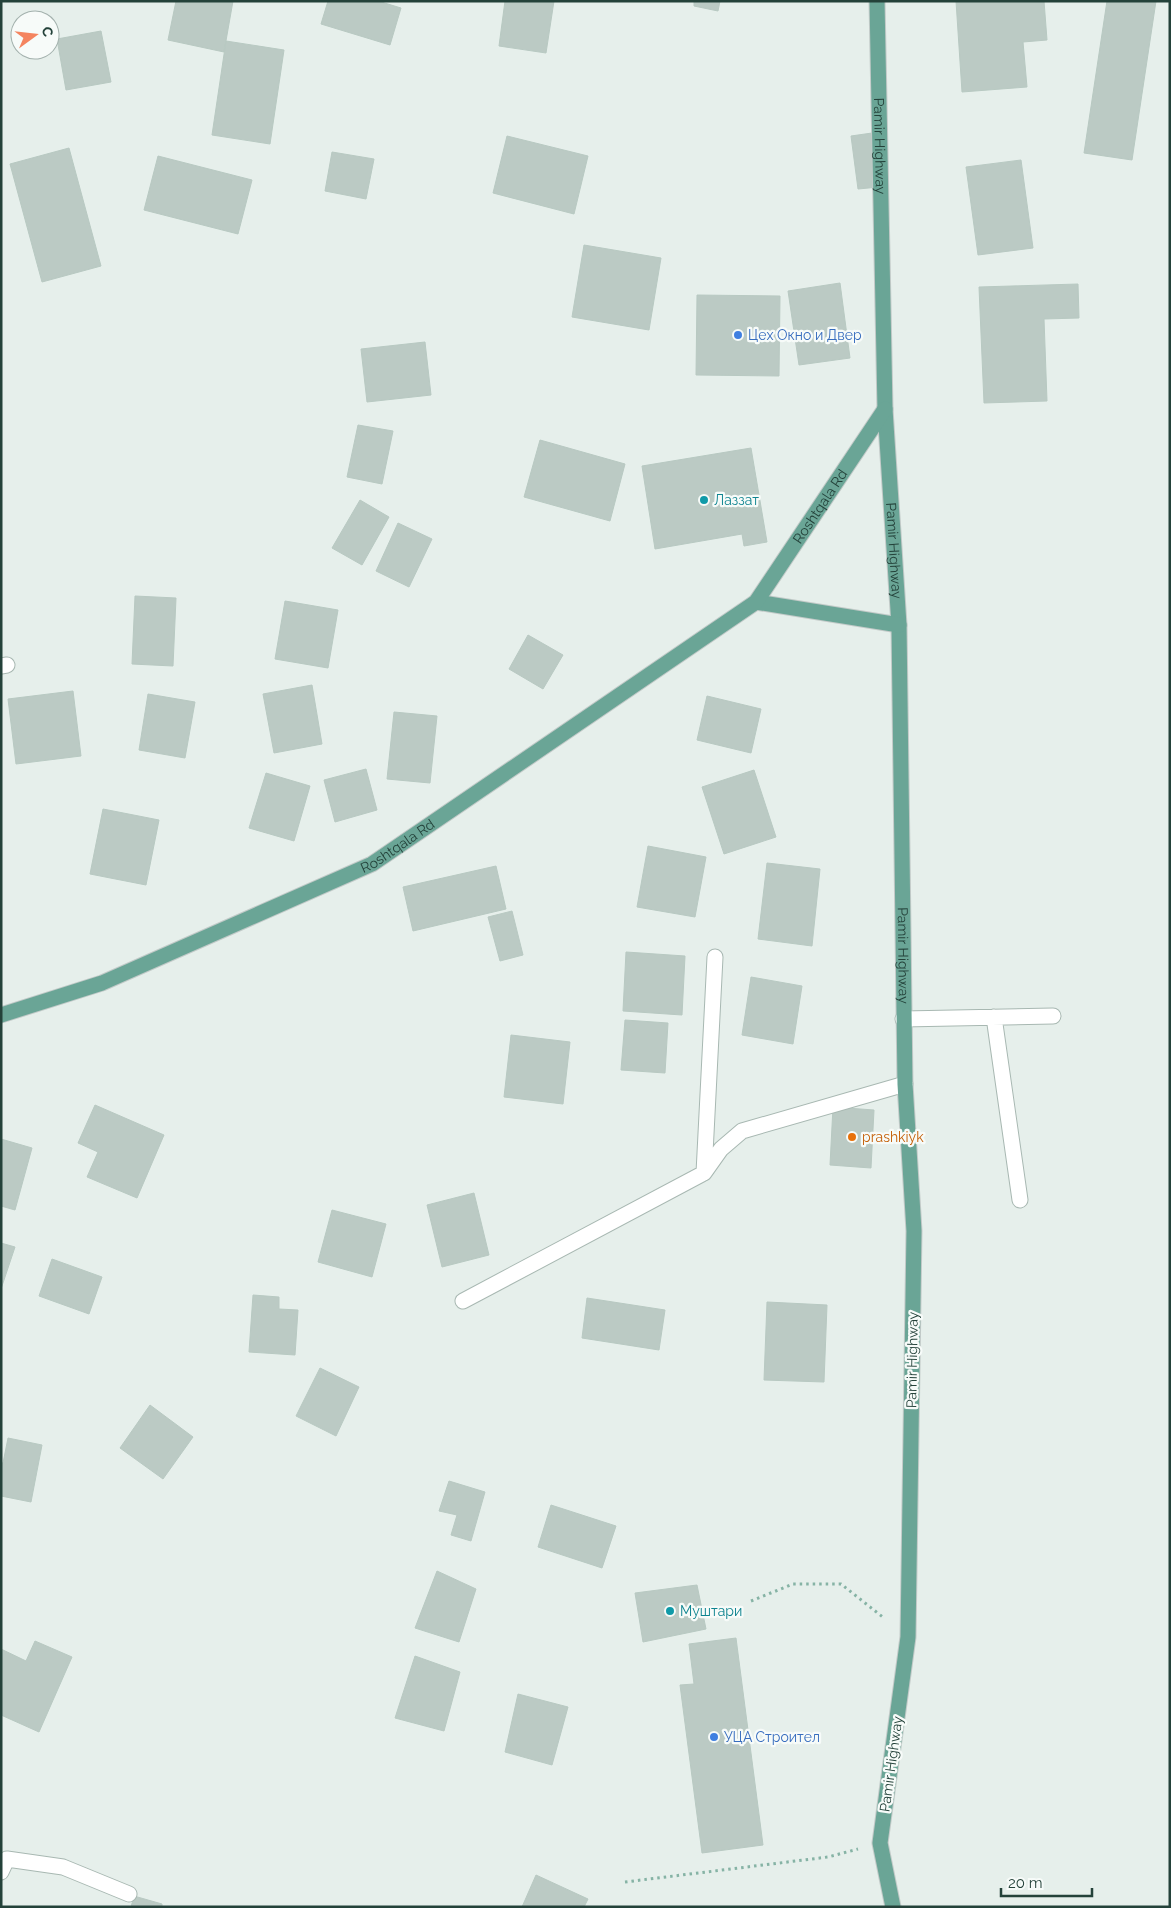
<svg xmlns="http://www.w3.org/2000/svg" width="1171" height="1908" viewBox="0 0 1171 1908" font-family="Raleway,sans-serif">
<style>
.building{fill:#bbcac4;stroke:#b8c9c2}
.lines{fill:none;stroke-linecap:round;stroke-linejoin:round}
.minor-casing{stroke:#a8b8b2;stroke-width:17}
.major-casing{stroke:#c2cac8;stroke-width:17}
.path{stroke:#86b3a5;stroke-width:3;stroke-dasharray:2.5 4;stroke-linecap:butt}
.minor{stroke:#fff;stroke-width:15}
.major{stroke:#6aa596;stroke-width:15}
.shop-dot{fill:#3f7fe0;stroke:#f7fbf9;stroke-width:2}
.culture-dot{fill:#0f9aa8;stroke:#f7fbf9;stroke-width:2}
.food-dot{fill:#e8710a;stroke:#f7fbf9;stroke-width:2}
.labels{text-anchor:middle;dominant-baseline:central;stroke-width:4.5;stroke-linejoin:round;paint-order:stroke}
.street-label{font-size:14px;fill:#24423a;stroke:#f7fbf9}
.shop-label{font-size:14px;fill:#366cbe;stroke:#f7fbf9;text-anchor:start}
.culture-label{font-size:14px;fill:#0d838f;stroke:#f7fbf9;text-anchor:start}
.food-label{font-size:14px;fill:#c56008;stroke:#f7fbf9;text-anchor:start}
</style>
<rect width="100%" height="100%" fill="#e6efeb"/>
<path class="building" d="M176,1H233L224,52L168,40Z
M328,1H378L401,8L390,45L321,24Z
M505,1H554L546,53L499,46Z
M694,1H720L718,11L694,6Z
M956,1H1044L1047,40L1023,42L1027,87L962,92Z
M1107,1H1156L1132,160L1084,153Z
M101,31L111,82L66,90L57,39Z
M226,41L284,50L270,144L212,135Z
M872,133L879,187L858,189L851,136Z
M507,136L588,156L574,214L493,193Z
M69,148L101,266L42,282L10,164Z
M332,152L374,159L366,199L325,191Z
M158,156L252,180L238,234L144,210Z
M1021,160L1033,248L978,255L966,167Z
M584,245L661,258L649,330L572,317Z
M840,283L850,358L799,365L788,291Z
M1078,284L1079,318L1044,319L1047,401L984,403L979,287Z
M697,295L780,296L779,376L696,375Z
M425,342L431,395L367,402L361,349Z
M358,425L393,431L382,484L347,477Z
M540,440L625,464L610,521L524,497Z
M751,448L767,542L744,546L742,534L655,549L642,466Z
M360,500L389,517L362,565L332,548Z
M398,523L432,539L409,587L376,571Z
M135,596L176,598L173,666L132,664Z
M285,601L338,610L328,668L275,659Z
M528,635L563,655L543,689L509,669Z
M312,685L322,744L274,753L263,694Z
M73,691L81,756L16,764L8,699Z
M148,694L195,702L185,758L139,750Z
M707,696L761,709L751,753L697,740Z
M394,712L437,716L430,783L387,779Z
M366,769L377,810L335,822L324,780Z
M754,770L776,837L724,854L702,787Z
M266,773L310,786L294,841L249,828Z
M103,809L159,820L146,885L90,874Z
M648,846L706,857L695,917L637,907Z
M767,863L820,869L812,946L758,939Z
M496,866L506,909L413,931L403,887Z
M512,911L523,955L500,961L488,917Z
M626,952L685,956L682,1015L623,1011Z
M751,977L802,986L793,1044L742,1035Z
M625,1020L668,1023L665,1073L621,1070Z
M511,1035L570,1042L563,1104L504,1097Z
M95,1105L164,1135L137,1198L87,1177L98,1152L78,1143Z
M833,1107L874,1110L871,1168L830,1165Z
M1,1139L32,1148L15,1210L1,1206Z
M474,1193L489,1255L442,1267L427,1205Z
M332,1210L386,1224L372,1277L318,1262Z
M1,1243L15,1247L1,1289Z
M52,1259L102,1277L89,1314L39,1296Z
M253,1295L279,1297V1309L298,1310L295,1355L249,1352Z
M587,1298L665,1310L659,1350L582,1338Z
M767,1302L827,1305L824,1382L764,1380Z
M320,1368L359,1387L336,1436L296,1416Z
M150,1405L193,1437L163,1479L120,1448Z
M8,1438L42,1445L31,1502L1,1496V1463H3Z
M449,1481L485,1492L471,1541L451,1535L457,1515L439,1511Z
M551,1505L616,1526L602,1568L538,1547Z
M437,1571L476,1589L459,1642L415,1628Z
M697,1585L706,1629L643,1642L635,1593Z
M736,1638L763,1845L702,1853L680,1685L694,1684L689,1644Z
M35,1641L72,1657L39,1732L1,1715V1649L26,1661Z
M415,1656L460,1672L444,1731L395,1718Z
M518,1694L568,1707L552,1765L505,1752Z
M536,1875L588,1899L584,1907H522Z
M134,1896L162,1904V1907H131Z"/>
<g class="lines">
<defs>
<path id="minor" d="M1,666L7,665
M994,1017L1020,1200
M903,1019L1053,1016
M704,1173L715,957
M463,1301L704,1173L721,1149L742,1131L905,1084
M1,1872L7,1859L63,1867L129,1894"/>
<g id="major">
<path id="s1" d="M877,1L885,409L899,625L905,1084L914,1231L908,1637L880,1843L893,1907"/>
<path d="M756,602L899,625"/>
<path id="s2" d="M1,1015L102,983L372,864L756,602L885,409"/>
</g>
</defs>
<use href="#minor" class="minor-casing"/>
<use href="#major" class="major-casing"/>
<path class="path" d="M751,1601L793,1584H841L884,1618
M625,1882L828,1857L858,1849"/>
<use href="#minor" class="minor"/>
<use href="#major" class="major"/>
</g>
<g class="shop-dot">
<circle cx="738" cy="335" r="5"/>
<circle cx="714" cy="1737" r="5"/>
</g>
<g class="culture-dot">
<circle cx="704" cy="500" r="5"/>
<circle cx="670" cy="1611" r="5"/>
</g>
<circle class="food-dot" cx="852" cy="1137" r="5"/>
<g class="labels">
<g class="street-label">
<text stroke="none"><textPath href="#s1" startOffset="145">Pamir Highway</textPath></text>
<text stroke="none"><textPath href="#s2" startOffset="981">Roshtqala Rd</textPath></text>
<text stroke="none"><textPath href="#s1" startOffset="550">Pamir Highway</textPath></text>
<text stroke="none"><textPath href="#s2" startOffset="432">Roshtqala Rd</textPath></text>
<text stroke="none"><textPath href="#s1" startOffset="955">Pamir Highway</textPath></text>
<text transform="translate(912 1360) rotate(-89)">Pamir Highway</text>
<text transform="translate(891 1764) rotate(-82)">Pamir Highway</text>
</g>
<g class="shop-label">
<text x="748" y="335">Цех Окно и Двер</text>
<text x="724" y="1737">УЦА Строител</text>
</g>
<g class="culture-label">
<text x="714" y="500">Лаззат</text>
<text x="680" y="1611">Муштари</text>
</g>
<g class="food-label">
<text x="862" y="1137">prashkiyk</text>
</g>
</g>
<rect width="1171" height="1908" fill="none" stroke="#24423a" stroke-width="5"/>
<g transform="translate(35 35) rotate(75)"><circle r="24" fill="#f7fbf9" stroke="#a3b1ad"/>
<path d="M0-4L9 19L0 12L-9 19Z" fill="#f4845f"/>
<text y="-8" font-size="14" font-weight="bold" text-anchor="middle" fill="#24423a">С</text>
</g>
<path d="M1001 1888v8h91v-8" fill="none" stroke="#24423a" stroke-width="2.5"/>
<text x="1008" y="1888" font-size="15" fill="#24423a" stroke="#f7fbf9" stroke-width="4" paint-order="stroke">20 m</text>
</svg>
